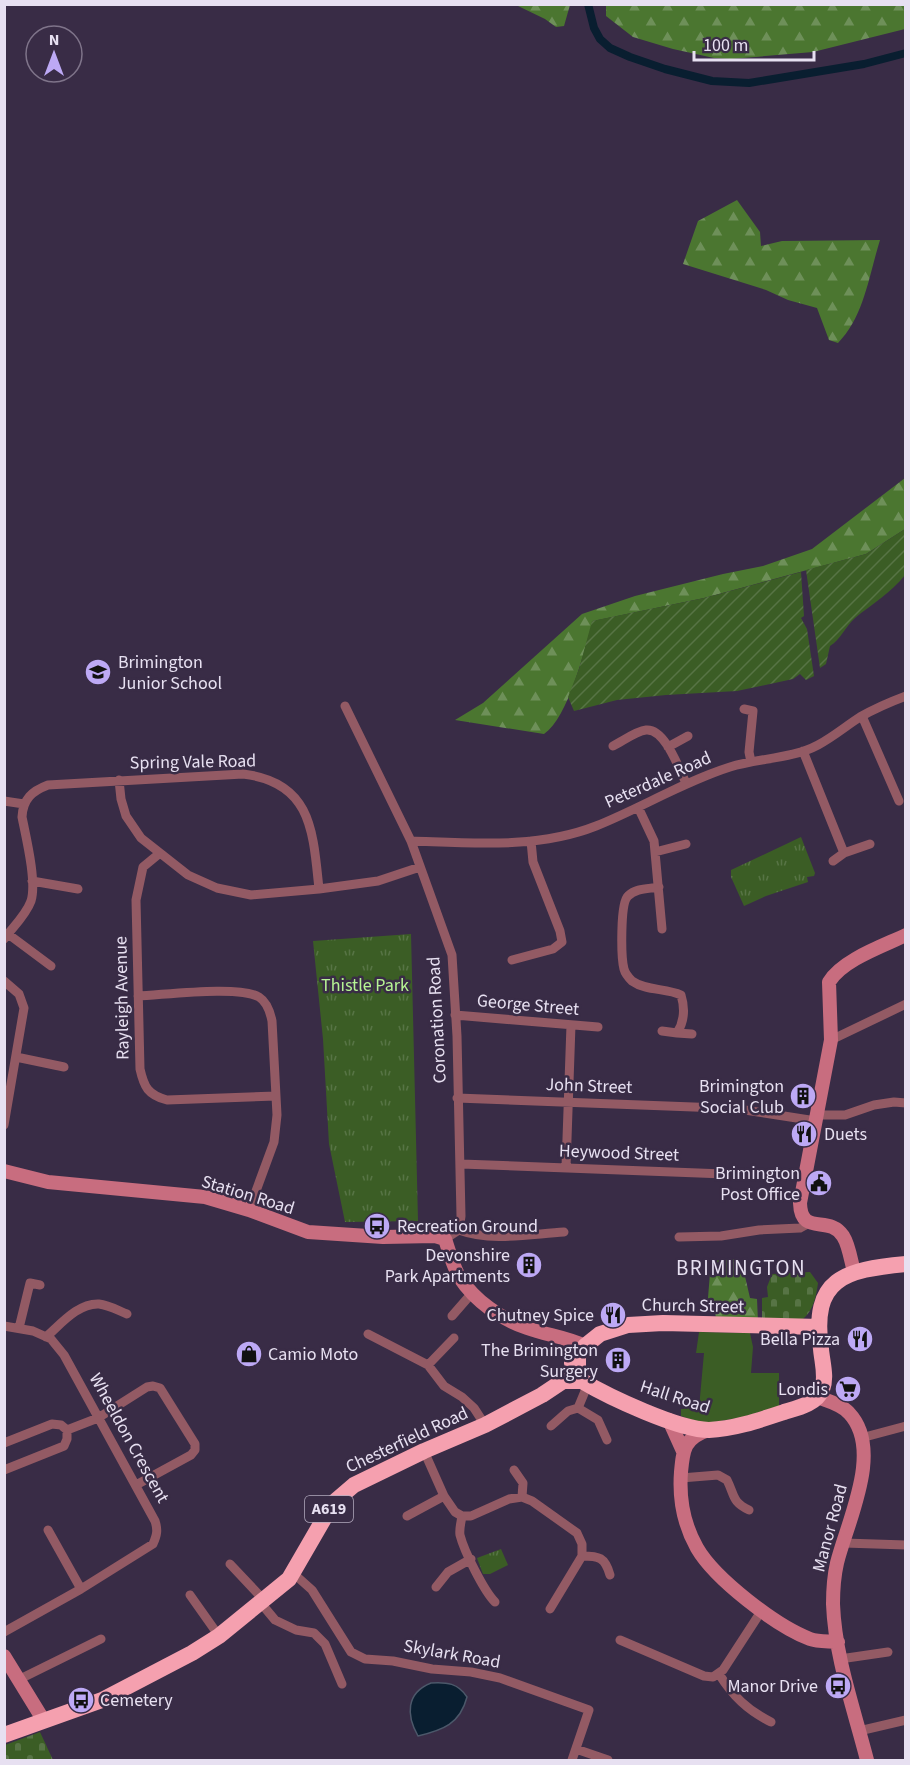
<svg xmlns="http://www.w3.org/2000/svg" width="910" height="1765" viewBox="0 0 910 1765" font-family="'Source Sans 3',sans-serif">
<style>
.grass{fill:#3b5d25}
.forest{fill:url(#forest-firs)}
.cemetery{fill:url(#cemetery-stones)}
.park{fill:url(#park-tufts)}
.garden{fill:url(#garden-furrows)}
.water{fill:#091e30;stroke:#4c586a;stroke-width:1.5}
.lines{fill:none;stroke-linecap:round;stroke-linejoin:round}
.canal{stroke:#091e30;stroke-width:8}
.street{stroke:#935a64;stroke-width:9}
.secondary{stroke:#c86d7f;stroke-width:14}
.highway{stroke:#f5a0af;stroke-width:16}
.labels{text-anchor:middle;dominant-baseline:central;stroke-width:5;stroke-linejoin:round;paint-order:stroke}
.shield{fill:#392c46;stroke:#b3aabe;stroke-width:1.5}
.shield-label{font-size:16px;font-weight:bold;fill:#e7e0f1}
.poi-label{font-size:18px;fill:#e7e0f1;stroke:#392c46;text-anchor:end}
.street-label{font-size:18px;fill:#e7e0f1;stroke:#392c46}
.park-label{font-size:18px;fill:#b6f494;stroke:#392c46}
.quarter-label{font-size:21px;letter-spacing:1.5px;fill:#e7e0f1;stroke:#392c46}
</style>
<defs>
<pattern id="forest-firs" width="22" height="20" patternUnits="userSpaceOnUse" patternTransform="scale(1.5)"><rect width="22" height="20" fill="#4b7630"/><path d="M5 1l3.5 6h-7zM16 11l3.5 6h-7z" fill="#6e9059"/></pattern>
<pattern id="cemetery-stones" width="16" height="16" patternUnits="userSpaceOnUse" patternTransform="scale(1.5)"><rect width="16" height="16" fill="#3b5d25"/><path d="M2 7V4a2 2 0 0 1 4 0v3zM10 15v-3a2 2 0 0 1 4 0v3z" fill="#577445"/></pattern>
<pattern id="park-tufts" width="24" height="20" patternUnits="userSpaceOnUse" patternTransform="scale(1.5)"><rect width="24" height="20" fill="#3b5d25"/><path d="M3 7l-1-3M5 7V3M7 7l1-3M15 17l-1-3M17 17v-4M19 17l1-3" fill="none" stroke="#577445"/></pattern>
<pattern id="garden-furrows" width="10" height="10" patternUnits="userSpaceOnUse" patternTransform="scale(1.5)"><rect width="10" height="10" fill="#3b5d25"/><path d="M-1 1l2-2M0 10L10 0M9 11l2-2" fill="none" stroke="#577445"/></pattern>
</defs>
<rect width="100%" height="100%" fill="#392c46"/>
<path class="grass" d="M699,1332L750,1333L753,1347L751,1373H779V1406L743,1417L704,1424L681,1416V1409H684L685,1405L699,1408L704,1353H696Z"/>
<path class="forest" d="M516,5H570L564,26L556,27L545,19Z
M606,5H905V29L813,52L731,59L714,58L673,49L633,37L606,16Z
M737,200L760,232L761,246L782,241L880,240C869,275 864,317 838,343L829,340L817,308L788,300L766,290L683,264L698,221Z
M905,478V529L866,554L704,598L593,621C584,650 569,717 544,734L455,720L483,703L582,614L635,596L723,574L763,566L812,549Z
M737,1259L744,1272L750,1298L757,1299L758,1322L716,1320L715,1309L708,1298L711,1261Z"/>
<path class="cemetery" d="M810,1272L818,1283C816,1298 812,1317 796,1323C787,1326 772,1322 762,1322V1298L768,1297L767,1287L772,1274Z
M40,1732L53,1760H5V1745Z"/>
<path class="park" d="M801,837L815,873L814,876L807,877L808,882L766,896L744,906L731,877V870Z
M411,934L418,1221L345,1222L329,1144L323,1039L313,941Z
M501,1549L508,1565L490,1574H483L477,1558Z"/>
<path class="garden" d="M905,529V575C891,593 872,604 855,618C845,627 841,639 830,646L826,664L820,668L806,570L866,554Z
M801,572L804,616L801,618L807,629L814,676L806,680L800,674L793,679L737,691L666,695L617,700L574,711L568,697L579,669L592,621L704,598Z"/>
<path class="water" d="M431,1683C447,1682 458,1683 467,1697C460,1724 443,1730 418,1736C406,1715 406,1693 431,1683Z"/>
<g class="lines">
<path class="canal" d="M588,4L594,28L600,39L610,48L630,57L665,69L712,81L749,83L864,64L906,53"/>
<path class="street" d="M345,706L411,841L452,955L457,1036L461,1216L459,1230L445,1239
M744,709L753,711L749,752L751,762
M862,716L899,801
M613,746C623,741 636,731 646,730C665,728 679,769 686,783
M668,747L688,736
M803,751L844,853
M119,780L121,799L126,816L141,838L188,875L217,888L251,895L319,889L378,881L420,867
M4,801L24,804
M638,807L654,841L662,929
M411,841C472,843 538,849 596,826C641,808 683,782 730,767C758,758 792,759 818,745C833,737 846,726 860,717C874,709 890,702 906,696
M655,852L686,844
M160,853L143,867L136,900L140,1069C144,1087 148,1095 167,1100L276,1096
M833,861L844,853L870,844
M32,881L78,889
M659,887C648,889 636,888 628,896C620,903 621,958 624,969C625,973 630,979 632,981C646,991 666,988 681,995C685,1008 684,1022 677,1033L662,1031
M8,934L51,966
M4,939C13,927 26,915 31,901C37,882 26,837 22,817C23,799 32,791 48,785L243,774C312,782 313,832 319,889
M512,960L553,949L562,942L560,931L533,862L531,841
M4,981L19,994L24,1008L4,1125
M138,996C164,995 239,985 259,997C267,1002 270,1011 272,1021L277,1115L274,1142L249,1210
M455,1015L598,1027
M677,1033L692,1034
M831,1040L906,1004
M16,1057L64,1067
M457,1098L720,1108
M745,1110L816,1121
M817,1115H845L874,1105L894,1102L906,1103
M461,1164L777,1176
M566,1167L571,1025
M459,1230C491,1242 530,1234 564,1232
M679,1237L721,1236L759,1230L800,1228L809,1223
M452,1316L472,1293
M4,1326L33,1331L51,1339L64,1355L155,1521C158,1530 157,1535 153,1544L81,1589L4,1632
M19,1328L30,1283L40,1285
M368,1334L428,1365L444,1386L462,1397L474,1408L485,1425
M46,1337C61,1324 78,1303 99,1304C109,1305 119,1311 127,1314
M428,1365L454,1338
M588,1384L578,1408L598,1420L607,1440
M551,1426L568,1411L578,1408
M67,1430L98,1418L147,1387L153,1386L160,1388L195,1444V1450L191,1455L136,1485
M861,1438L906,1426
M4,1443L52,1424L61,1425L67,1430
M424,1451L444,1496L455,1512L462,1516H471L509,1499L522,1497L532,1501L577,1533L582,1544V1556L550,1609
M4,1470L64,1446L67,1439V1430
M514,1470L523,1483L522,1497
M681,1478L718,1475L727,1480C735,1496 732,1502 749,1510
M407,1516L444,1496
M462,1516C461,1523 459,1529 460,1535C464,1551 484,1591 495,1602
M48,1530L81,1589
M844,1543L906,1545
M582,1556C599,1556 605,1557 610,1575
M230,1564L263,1599
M293,1573L312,1590L351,1652L365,1659L393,1661L432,1669L471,1672L500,1678L589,1710L572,1760
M436,1587L448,1572L471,1559
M190,1595L219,1636
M260,1602L275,1620L296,1630L314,1633L325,1644L342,1684
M620,1640L704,1676L713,1677L723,1670L762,1610
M840,1659L888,1652
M719,1674C733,1696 747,1710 771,1722
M20,1679L101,1639
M859,1731L906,1720
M576,1749L608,1760"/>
<path class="secondary" d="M4,1171L48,1182L205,1197L249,1210L308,1232L383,1237L435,1236L445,1239C449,1251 453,1267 460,1278C475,1301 501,1319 527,1328C546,1335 567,1337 585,1346
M854,1272C851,1261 849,1245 843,1236C829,1214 801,1237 800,1203L831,1040L829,982C842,960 883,946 906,935
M817,1397C828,1401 841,1404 849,1413C884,1450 847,1522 837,1563C834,1576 833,1590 833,1604C835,1657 854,1709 867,1760
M669,1420L683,1451
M708,1430C684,1438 683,1450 681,1472C679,1498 684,1525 697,1548C715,1579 776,1626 810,1639C818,1642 829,1641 838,1642
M4,1656L44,1721"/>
<path class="highway" d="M578,1355V1372L582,1381C609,1397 679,1430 709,1430C734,1429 760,1420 784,1412C797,1408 816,1404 822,1390C827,1377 822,1362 821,1349C811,1278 844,1270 906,1264
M572,1363L585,1346L600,1334L628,1325L663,1323L819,1327
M4,1735L102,1700L192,1653L219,1636L289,1579L333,1503L354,1485L424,1451L485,1425L542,1395L563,1381H582"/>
</g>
<defs>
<symbol id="school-disc" viewBox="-11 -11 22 22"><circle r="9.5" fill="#bda9f5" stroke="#392c46"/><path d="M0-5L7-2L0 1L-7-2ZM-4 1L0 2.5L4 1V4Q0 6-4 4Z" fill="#111"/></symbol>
<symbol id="building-disc" viewBox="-11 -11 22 22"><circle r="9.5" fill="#bda9f5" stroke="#392c46"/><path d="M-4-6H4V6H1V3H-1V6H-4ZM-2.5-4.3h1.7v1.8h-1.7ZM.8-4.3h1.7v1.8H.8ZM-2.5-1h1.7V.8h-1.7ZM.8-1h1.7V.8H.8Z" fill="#111"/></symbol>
<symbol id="restaurant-disc" viewBox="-11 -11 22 22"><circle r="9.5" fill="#bda9f5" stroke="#392c46"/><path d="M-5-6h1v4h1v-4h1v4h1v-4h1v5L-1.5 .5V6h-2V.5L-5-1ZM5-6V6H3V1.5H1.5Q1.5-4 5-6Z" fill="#111"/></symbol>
<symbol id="civic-disc" viewBox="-11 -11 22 22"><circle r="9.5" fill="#bda9f5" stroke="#392c46"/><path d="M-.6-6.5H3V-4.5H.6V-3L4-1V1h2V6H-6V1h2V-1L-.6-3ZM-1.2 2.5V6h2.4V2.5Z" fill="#111"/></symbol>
<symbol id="bus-disc" viewBox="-11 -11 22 22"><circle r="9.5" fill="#bda9f5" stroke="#392c46"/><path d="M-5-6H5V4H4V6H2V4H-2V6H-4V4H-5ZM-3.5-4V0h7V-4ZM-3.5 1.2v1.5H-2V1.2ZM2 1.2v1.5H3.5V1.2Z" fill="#111"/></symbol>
<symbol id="shop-disc" viewBox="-11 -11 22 22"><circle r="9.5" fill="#bda9f5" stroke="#392c46"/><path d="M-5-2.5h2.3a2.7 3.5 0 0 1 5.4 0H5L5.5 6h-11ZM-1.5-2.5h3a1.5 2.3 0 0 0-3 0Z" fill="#111"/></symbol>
<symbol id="supermarket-disc" viewBox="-11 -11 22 22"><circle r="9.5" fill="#bda9f5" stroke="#392c46"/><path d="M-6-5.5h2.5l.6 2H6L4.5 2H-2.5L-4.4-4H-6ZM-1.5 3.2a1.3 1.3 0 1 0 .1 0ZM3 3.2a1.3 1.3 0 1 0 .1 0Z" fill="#111"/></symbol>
</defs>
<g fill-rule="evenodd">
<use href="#school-disc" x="83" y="657" width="30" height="30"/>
<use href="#building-disc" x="788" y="1081" width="30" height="30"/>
<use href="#restaurant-disc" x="789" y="1119" width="30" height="30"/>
<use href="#civic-disc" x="804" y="1168" width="30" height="30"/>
<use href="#bus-disc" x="362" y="1211" width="30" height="30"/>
<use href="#building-disc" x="514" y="1250" width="30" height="30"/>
<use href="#restaurant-disc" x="598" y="1300" width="30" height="30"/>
<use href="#restaurant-disc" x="845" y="1324" width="30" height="30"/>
<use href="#shop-disc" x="234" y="1339" width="30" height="30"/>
<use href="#building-disc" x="603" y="1345" width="30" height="30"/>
<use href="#supermarket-disc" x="833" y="1374" width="30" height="30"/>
<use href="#bus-disc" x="823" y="1671" width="30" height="30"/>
<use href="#bus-disc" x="66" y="1685" width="30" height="30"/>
</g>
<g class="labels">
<rect class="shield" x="305" y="1496" width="48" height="26" rx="4.5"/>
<g class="shield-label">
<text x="329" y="1509">A619</text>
</g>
<g class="poi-label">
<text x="118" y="662" text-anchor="start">Brimington<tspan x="118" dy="21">Junior School</tspan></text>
<text x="784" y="1086">Brimington<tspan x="784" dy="21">Social Club</tspan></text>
<text x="824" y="1134" text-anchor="start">Duets</text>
<text x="800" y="1173">Brimington<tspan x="800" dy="21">Post Office</tspan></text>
<text x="397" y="1226" text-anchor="start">Recreation Ground</text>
<text x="510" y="1255">Devonshire<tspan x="510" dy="21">Park Apartments</tspan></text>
<text x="594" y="1315">Chutney Spice</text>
<text x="840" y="1339">Bella Pizza</text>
<text x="598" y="1350">The Brimington<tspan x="598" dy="21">Surgery</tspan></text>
<text x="268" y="1354" text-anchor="start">Camio Moto</text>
<text x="828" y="1389">Londis</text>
<text x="818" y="1686">Manor Drive</text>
<text x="100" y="1700" text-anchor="start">Cemetery</text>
</g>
<g class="street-label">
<text transform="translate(193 762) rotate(-1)">Spring Vale Road</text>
<text transform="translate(658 780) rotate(-24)">Peterdale Road</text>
<text transform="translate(122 998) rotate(-91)">Rayleigh Avenue</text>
<text transform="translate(528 1005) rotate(5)">George Street</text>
<text transform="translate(437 1020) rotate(-93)">Coronation Road</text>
<text transform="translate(589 1086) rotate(2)">John Street</text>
<text transform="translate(619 1153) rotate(2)">Heywood Street</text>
<text transform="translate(248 1195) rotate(17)">Station Road</text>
<text transform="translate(693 1306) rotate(1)">Church Street</text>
<text transform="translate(675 1397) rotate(18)">Hall Road</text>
<text transform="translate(129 1438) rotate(61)">Wheeldon Crescent</text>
<text transform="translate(407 1440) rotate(-25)">Chesterfield Road</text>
<text transform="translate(830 1528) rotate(-75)">Manor Road</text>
<text transform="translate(452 1654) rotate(10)">Skylark Road</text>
</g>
<g class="park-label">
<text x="365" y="985">Thistle Park</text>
</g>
<g class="quarter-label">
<text x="741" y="1268">BRIMINGTON</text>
</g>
</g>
<rect width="910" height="1765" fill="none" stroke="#e7e0f1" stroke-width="12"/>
<g transform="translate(54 54)"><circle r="28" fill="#392c46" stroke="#7f748a" stroke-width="1.5"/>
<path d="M0-4.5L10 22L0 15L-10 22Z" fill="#bda9f5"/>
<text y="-9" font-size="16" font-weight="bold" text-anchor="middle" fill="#e7e0f1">N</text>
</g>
<path d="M694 51v9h120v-9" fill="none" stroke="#e7e0f1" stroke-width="3"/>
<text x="703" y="51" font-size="18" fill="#e7e0f1" stroke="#392c46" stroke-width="4.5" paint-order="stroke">100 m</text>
</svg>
